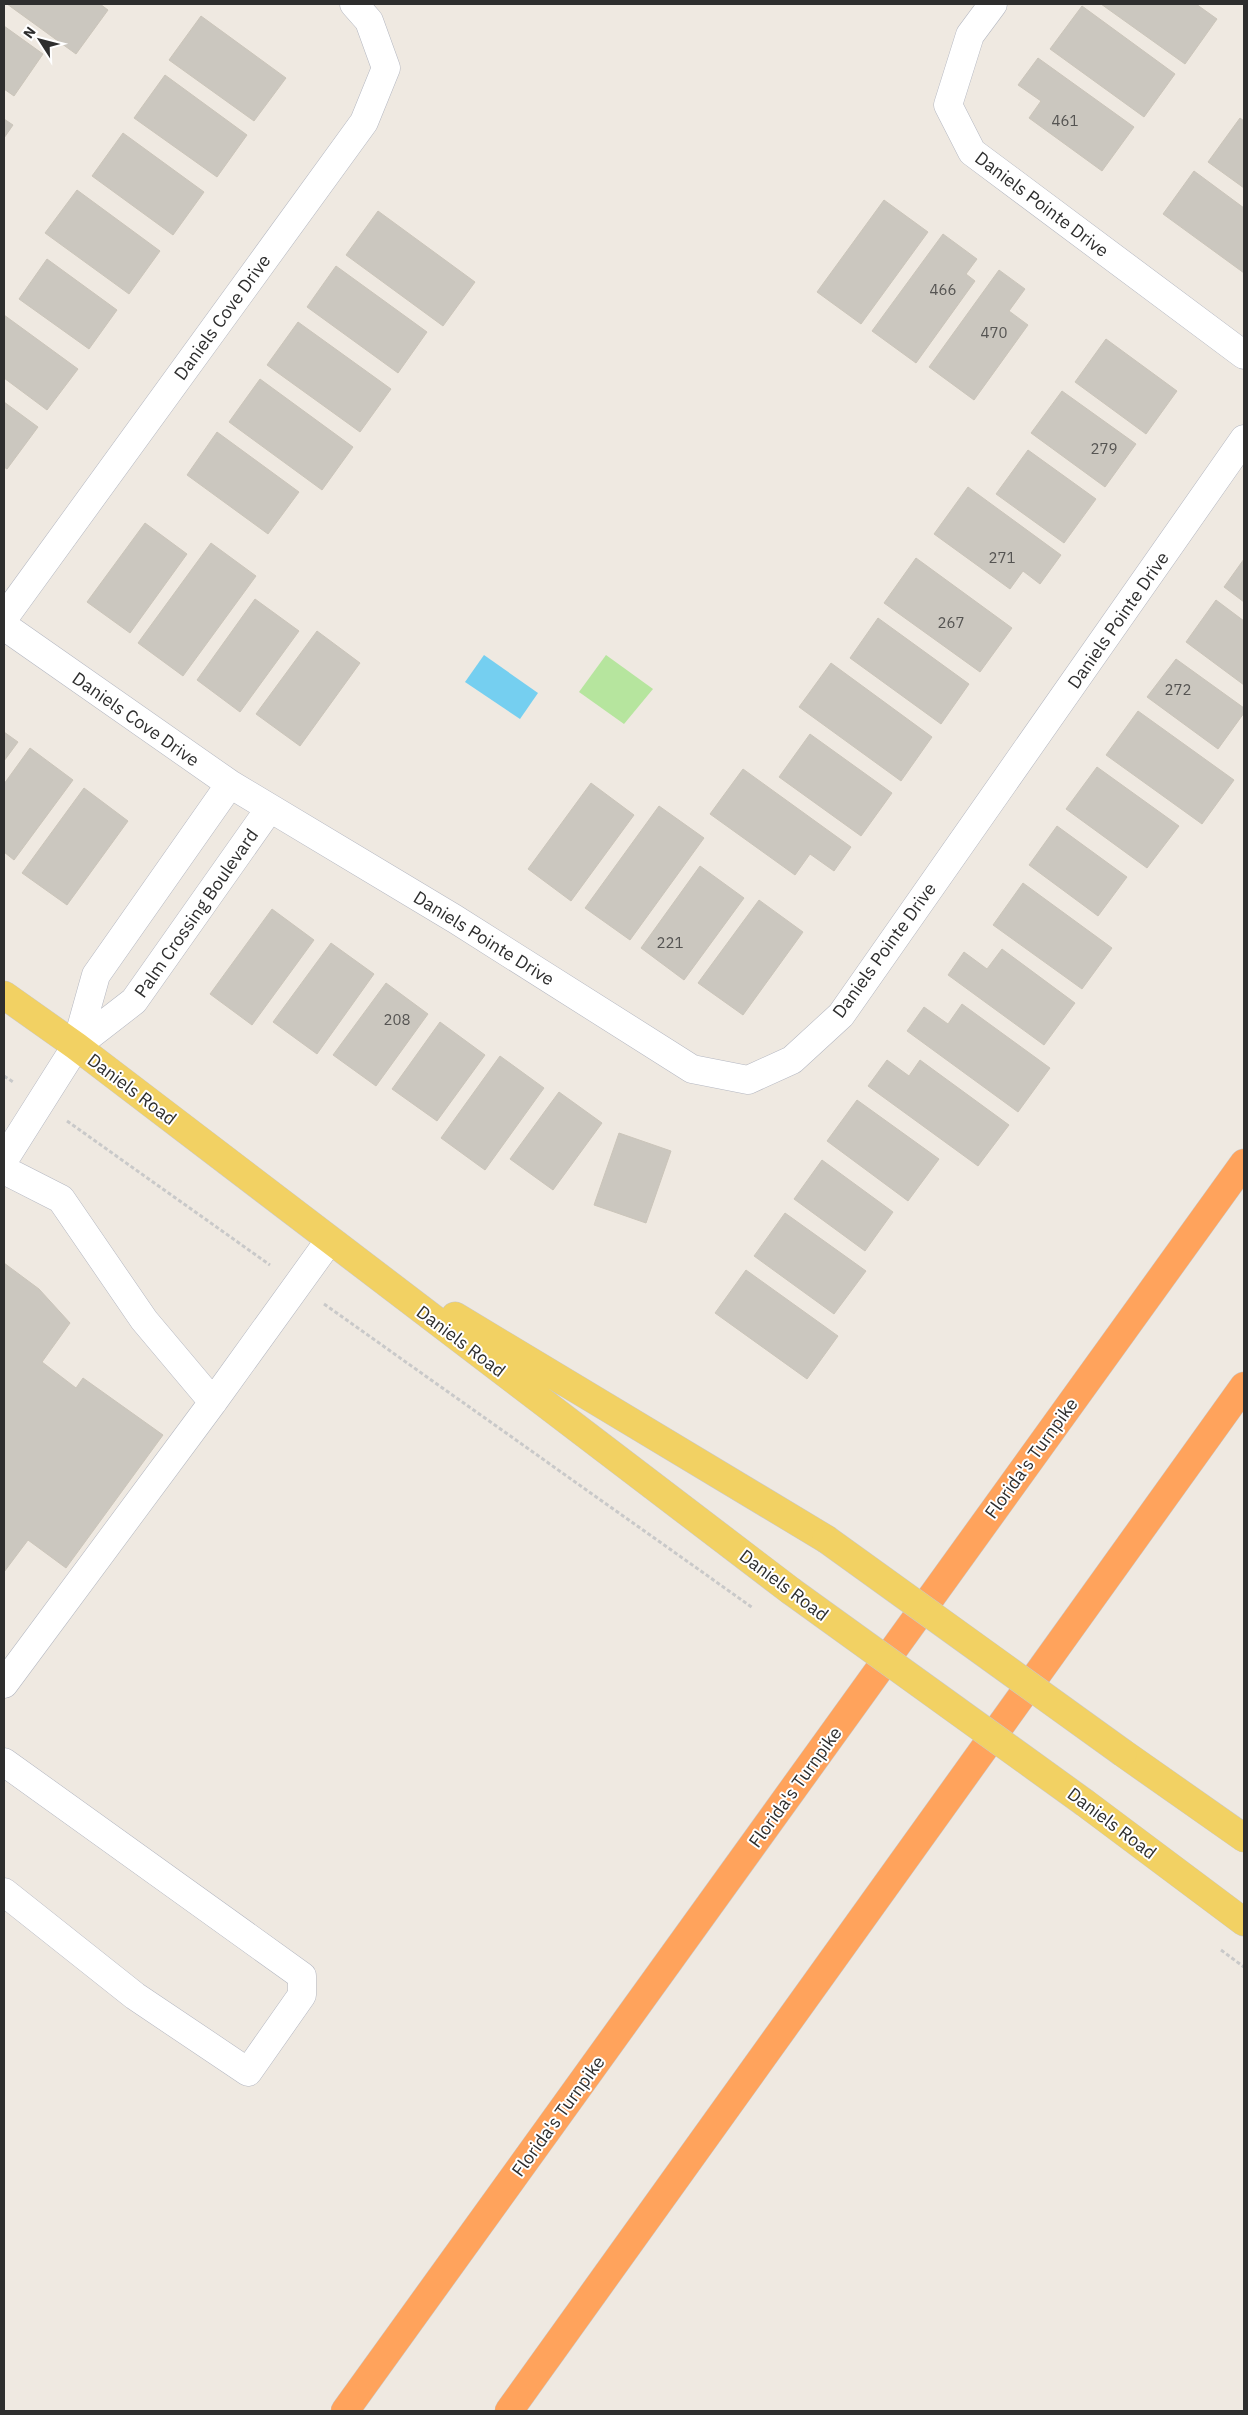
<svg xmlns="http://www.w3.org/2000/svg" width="1248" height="2415" viewBox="0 0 1248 2415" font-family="'IBM Plex Sans',sans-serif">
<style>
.green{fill:#b6e59e}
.water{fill:#75cff0}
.building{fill:#cbc7bf;stroke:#cbc5ba}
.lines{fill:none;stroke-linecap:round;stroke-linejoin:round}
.minor-casing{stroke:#b4b7c1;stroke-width:29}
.major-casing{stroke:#c9c9c9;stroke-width:29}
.highway-casing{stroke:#c9c9c9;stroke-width:29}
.path{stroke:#c9c9c9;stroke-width:3;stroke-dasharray:4 2.5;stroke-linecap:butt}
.minor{stroke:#fff;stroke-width:28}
.major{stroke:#f2d163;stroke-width:28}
.highway{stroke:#ffa35c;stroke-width:28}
.major-bridge-casing{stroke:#c9c9c9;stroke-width:29;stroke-linecap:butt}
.major-bridge{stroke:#f2d163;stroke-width:28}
.labels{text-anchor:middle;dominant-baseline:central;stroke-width:4;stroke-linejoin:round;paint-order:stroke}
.number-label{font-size:15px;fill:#555452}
.street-label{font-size:18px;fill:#2e2e2e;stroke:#fff}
</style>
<rect width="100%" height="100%" fill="#efe9e1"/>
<path class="green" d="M606,655L653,689L624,724L579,692Z"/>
<path class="water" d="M484,655L538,693L520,719L465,682Z"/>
<path class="building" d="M7,4H100L108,10L76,54Z
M1101,4H1196L1217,19L1185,64Z
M1082,6L1175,74L1144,117L1050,49Z
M201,16L286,78L254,121L169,60Z
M4,26L43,54L14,96L4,89Z
M1038,58L1134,127L1102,171L1029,118L1041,101L1018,85Z
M165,75L247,135L217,177L134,118Z
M1240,118L1244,121V188L1208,162Z
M4,119L13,125L4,138Z
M123,133L204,192L173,235L92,176Z
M1194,171L1244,208V273L1163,214Z
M77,190L160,251L129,294L45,233Z
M884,200L928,232L861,324L817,292Z
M378,211L475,282L443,326L346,255Z
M943,234L977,259L966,274L975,281L916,363L872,331Z
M47,259L117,310L89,349L19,299Z
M336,266L427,332L398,373L307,307Z
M999,270L1025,289L1009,311L1028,325L974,400L929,367Z
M4,315L78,369L47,410L4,378Z
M298,322L391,389L360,432L267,365Z
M1106,339L1177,391L1146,434L1075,382Z
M260,379L353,447L322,490L229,422Z
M1062,391L1136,444L1105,487L1031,433Z
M4,402L38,427L7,469L4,467Z
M217,432L299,492L268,534L187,475Z
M1028,450L1096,499L1064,543L996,494Z
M968,487L1061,555L1040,584L1023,571L1010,589L934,534Z
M145,523L187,554L130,633L87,602Z
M211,543L256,576L183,676L138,643Z
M916,558L1012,628L980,672L884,603Z
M1244,559V602L1224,587Z
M255,599L299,631L240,712L197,680Z
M1216,600L1244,621V685L1186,642Z
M878,618L969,684L941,724L850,658Z
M317,631L360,663L300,746L256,714Z
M1176,659L1244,708V713L1218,749L1147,697Z
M831,663L932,737L901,781L799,707Z
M1138,711L1234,780L1202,824L1106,755Z
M4,732L18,742L4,761Z
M810,734L892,793L861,836L779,777Z
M30,748L73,780L14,860L4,852V784Z
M1097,767L1179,826L1147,868L1066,809Z
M743,769L851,847L834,871L810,854L795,875L710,814Z
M591,783L634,815L571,901L528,869Z
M84,788L128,821L67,905L22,873Z
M659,806L704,838L630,940L585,908Z
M1057,826L1127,877L1098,916L1029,865Z
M700,866L744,898L684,980L641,948Z
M1023,883L1112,948L1082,989L993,925Z
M759,900L803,932L743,1015L698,983Z
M272,909L314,940L252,1025L210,994Z
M331,943L374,974L317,1054L273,1022Z
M1002,949L1075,1003L1044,1045L948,975L964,952L987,969Z
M386,983L428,1014L376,1086L333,1055Z
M962,1004L1050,1068L1018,1112L907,1031L924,1007L948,1024Z
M440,1022L485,1055L437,1121L392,1089Z
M500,1056L544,1088L485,1170L441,1138Z
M887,1060L909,1076L920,1060L1009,1125L978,1166L868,1086Z
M559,1092L602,1123L553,1190L510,1159Z
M857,1100L939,1159L908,1201L827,1141Z
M619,1133L671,1151L646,1223L594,1205Z
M822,1160L893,1212L865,1251L794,1199Z
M785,1213L866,1271L834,1314L754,1256Z
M4,1263L39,1289L70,1323L42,1362L76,1388L83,1378L163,1435L66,1568L28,1540L4,1572Z
M746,1270L838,1336L807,1379L715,1313Z"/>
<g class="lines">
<defs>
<path id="minor" d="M993,4L970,35L948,105L972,152L1244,355
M4,618L364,122L386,68L369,21L354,4
M4,626L230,784L455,919L692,1069L748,1080L792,1060L841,1015L1244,439
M76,1046L134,1001L270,808
M4,1160L76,1046L96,975L230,784
M4,1170L61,1199L144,1320L213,1402
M4,1684L213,1402L329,1241
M4,1762L302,1976V1995L248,2072L135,1996L4,1892"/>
<path id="major" d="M4,995L76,1046L791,1591
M455,1316L826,1539
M1123,1753L1244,1838
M1085,1803L1244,1922"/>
<path id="highway" d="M345,2411L1244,1163
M509,2411L1244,1386"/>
</defs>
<use href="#minor" class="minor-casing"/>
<use href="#major" class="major-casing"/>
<use href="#highway" class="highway-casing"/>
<path class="path" d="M4,1076L13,1082
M67,1121L270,1265
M324,1304L753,1608
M1221,1950L1244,1967"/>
<use href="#minor" class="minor"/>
<use href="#major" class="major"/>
<use href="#highway" class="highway"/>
<defs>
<path id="major-bridge" d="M826,1539L1123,1753
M791,1591L1085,1803"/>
</defs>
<use href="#major-bridge" class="major-bridge-casing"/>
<use href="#major-bridge" class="major-bridge"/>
</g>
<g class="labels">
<g class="number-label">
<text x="1065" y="120">461</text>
<text x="943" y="289">466</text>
<text x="994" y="332">470</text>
<text x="1104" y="448">279</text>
<text x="1002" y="557">271</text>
<text x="951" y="622">267</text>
<text x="1178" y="689">272</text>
<text x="670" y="942">221</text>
<text x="397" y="1019">208</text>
</g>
<g class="street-label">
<text transform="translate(1042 204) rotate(37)">Daniels Pointe Drive</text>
<text transform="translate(222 317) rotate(-54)">Daniels Cove Drive</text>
<text transform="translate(1118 620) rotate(-55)">Daniels Pointe Drive</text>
<text transform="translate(136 719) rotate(35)">Daniels Cove Drive</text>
<text transform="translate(196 913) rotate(-55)">Palm Crossing Boulevard</text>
<text transform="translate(484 938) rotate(32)">Daniels Pointe Drive</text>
<text transform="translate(884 950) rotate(-54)">Daniels Pointe Drive</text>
<text transform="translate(132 1089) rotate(37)">Daniels Road</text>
<text transform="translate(461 1341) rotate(37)">Daniels Road</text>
<text transform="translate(1031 1458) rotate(-54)">Florida's Turnpike</text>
<text transform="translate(784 1585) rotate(37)">Daniels Road</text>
<text transform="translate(795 1787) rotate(-54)">Florida's Turnpike</text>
<text transform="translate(1112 1823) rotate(37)">Daniels Road</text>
<text transform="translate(558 2116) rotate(-54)">Florida's Turnpike</text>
</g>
</g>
<rect width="1248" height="2415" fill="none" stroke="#2e2e2e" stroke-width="10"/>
<g transform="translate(40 40) rotate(306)" stroke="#ffffff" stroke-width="4" paint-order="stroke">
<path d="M0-4L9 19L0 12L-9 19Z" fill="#2e2e2e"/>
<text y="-8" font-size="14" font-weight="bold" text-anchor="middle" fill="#2e2e2e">N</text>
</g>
</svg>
